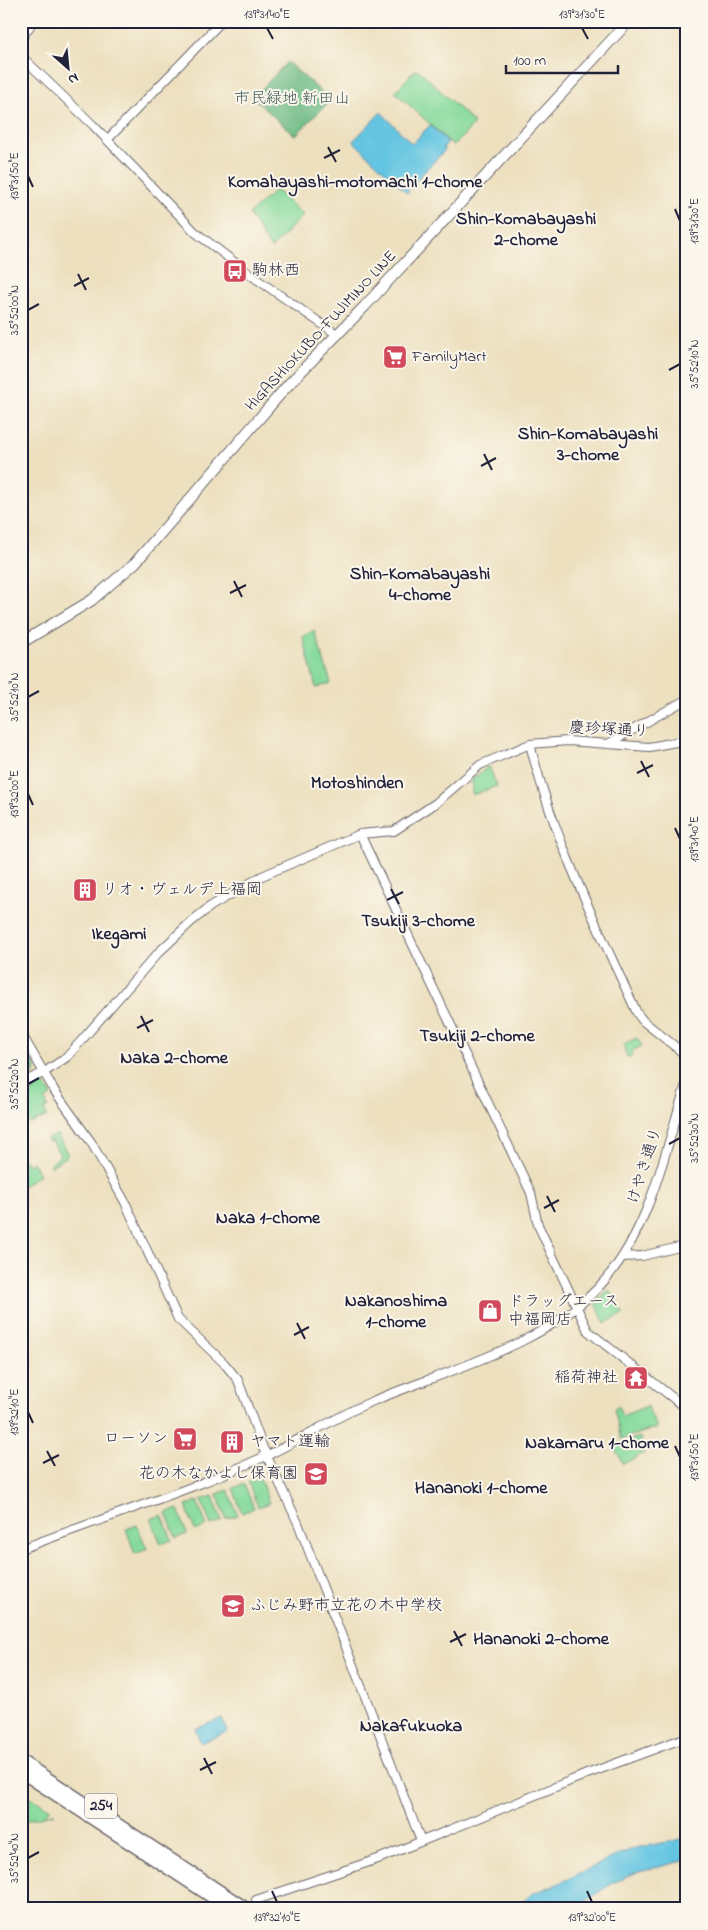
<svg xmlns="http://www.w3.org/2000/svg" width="708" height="1930" viewBox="0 0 708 1930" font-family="'Indie Flower','Klee One',sans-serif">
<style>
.green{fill:#87da9c;stroke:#547e6c}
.forest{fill:#6dba84;stroke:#486e60}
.water{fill:#63c5e1;stroke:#42748e}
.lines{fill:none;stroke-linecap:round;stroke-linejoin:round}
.minor-casing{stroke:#696469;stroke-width:10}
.major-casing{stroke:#696469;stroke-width:12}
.highway-casing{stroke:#696469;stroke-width:14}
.minor{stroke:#fff;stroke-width:8}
.major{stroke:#fff;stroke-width:10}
.highway{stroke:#fff;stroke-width:11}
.ticks{fill:none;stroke:#22223b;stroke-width:2}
.labels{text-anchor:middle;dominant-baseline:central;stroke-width:4;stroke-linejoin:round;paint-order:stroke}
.shield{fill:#fbf7ec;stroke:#636270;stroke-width:1}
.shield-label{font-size:15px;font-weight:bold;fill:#22223b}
.park-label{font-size:16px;fill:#405958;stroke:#fbf7ec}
.poi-label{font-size:16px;fill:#22223b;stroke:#fbf7ec;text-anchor:start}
.street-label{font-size:16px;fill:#22223b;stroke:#fbf7ec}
.neighbourhood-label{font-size:18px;font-weight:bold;fill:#22223b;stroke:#fbf7ec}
.neatline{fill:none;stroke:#22223b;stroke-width:2}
.ticks-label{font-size:12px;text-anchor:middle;fill:#22223b}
</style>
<rect width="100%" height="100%" fill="#fbf7ec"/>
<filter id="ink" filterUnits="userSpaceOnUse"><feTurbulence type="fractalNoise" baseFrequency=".02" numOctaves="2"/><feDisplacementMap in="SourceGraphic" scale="10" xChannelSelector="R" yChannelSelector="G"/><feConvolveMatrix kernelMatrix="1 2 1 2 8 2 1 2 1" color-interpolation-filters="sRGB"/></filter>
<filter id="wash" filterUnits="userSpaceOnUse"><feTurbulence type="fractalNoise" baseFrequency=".0096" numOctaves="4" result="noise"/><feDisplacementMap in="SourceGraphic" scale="20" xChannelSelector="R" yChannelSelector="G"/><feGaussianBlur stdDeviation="1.12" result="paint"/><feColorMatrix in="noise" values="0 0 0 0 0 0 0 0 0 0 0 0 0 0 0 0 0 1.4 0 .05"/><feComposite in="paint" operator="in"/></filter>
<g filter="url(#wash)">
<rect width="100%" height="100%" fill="#ede0bf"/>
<path class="green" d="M419,70L473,122V125L454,146L395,92L414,71Z
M276,190L303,215L271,249L249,214Z
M314,630L331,683L316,688L303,637Z
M489,766L497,786L472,795V779Z
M637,1038L642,1046L632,1051L633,1056L627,1057L623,1044Z
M21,1040L36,1068L34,1073L21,1079Z
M42,1080L52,1095L45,1100L48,1107L44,1109L47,1116L30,1124L21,1106V1088Z
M57,1134L68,1155L50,1167L49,1166L60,1155L52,1141L49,1142L47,1139Z
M25,1160L28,1165L33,1162L39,1175L21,1187V1162Z
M609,1290L624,1314L605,1323L595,1303Z
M618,1406L622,1416L647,1406L657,1428L621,1439L614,1408Z
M640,1437L644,1453L623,1464L613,1445Z
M260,1478L269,1503L258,1507L248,1482Z
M244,1484L254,1508L242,1513L233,1488Z
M228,1490L238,1515L226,1519L217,1494Z
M213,1496L222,1521L211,1525L201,1500Z
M197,1501L207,1526L195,1531L186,1506Z
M178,1509L187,1534L176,1538L166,1513Z
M162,1515L172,1540L161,1544L151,1519Z
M137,1525L147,1549L135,1554L126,1529Z
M25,1794L51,1809L46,1812L47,1814L55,1813L21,1822V1795Z"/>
<path class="forest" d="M287,62L331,100L296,135L293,134L253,98Z"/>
<path class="water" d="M381,112L412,144L430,125L448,142L443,148L445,150L412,185L409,183L406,187L409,191L407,193L353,141Z
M222,1718L227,1732L201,1743L195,1729Z
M687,1838V1860L635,1873L613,1883L573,1909H514L533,1893L555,1885L618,1855L635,1848Z"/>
</g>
<g filter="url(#ink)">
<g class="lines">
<defs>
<path id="minor" d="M21,40L33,21
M21,56L93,125L195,232L255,278L338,335
M108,139L222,21
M530,744C553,838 597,926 637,1013L643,1021L687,1056
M608,744L687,699
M360,834L531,1193L538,1225L588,1331L687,1409
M21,1033L54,1090L91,1142L125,1202L178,1319L224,1363L238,1380L263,1448L298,1523L421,1841
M21,1083L43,1073L67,1057L158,953L192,921L211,906L262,876L360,834L394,831L436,803L480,765L530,744L568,741L649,747L687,740
M623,1257L642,1256L687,1245
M21,1549C102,1518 190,1491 268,1455C304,1438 337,1416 373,1401C448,1370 551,1344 605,1280C651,1227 666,1147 687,1081
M256,1900L378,1859L587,1774L687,1737"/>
<path id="major" d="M21,643L92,600L135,563L288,385L365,306L629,21"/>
<path id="highway" d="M21,1761L247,1909
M21,1772L230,1909"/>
</defs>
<use href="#minor" class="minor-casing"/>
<use href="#major" class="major-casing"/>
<use href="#highway" class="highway-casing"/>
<use href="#minor" class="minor"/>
<use href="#major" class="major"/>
<use href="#highway" class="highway"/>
</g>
</g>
<path class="ticks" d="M267,28L273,39M582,28L588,39M328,147L336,162M324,158L340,150M28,176L33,187M675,209L680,221M78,274L86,290M74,286L89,278M28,310L39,304M669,370L680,364M484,454L492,470M481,466L496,458M234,581L242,597M230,593L246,585M28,697L39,691M641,761L649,777M637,773L653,765M28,794L33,805M675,828L680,839M391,889L399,904M387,900L403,892M141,1016L149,1032M137,1028L153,1020M28,1084L39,1078M669,1144L680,1138M547,1196L555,1212M544,1208L559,1200M297,1323L305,1339M294,1335L309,1327M28,1412L33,1423M675,1446L680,1457M47,1451L55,1466M43,1463L59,1455M454,1631L462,1646M450,1642L466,1634M204,1758L212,1774M200,1770L216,1762M28,1858L39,1852M272,1891L277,1902M587,1891L592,1902"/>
<defs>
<symbol id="bus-square" viewBox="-11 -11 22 22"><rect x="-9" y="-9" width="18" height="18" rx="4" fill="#d1495b" stroke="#fbf7ec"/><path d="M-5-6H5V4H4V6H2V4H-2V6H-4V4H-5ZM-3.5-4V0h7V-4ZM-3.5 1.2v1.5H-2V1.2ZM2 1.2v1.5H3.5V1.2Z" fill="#fff"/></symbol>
<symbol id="supermarket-square" viewBox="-11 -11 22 22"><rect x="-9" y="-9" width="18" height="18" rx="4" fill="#d1495b" stroke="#fbf7ec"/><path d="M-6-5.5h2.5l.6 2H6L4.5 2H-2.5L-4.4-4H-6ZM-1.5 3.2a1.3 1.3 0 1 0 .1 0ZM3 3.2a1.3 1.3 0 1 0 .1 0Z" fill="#fff"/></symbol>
<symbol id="building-square" viewBox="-11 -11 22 22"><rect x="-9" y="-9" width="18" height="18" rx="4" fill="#d1495b" stroke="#fbf7ec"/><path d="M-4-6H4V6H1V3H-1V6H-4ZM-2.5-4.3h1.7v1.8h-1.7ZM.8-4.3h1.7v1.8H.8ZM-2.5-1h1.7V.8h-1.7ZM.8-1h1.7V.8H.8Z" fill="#fff"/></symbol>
<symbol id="shop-square" viewBox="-11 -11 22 22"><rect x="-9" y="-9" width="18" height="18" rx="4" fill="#d1495b" stroke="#fbf7ec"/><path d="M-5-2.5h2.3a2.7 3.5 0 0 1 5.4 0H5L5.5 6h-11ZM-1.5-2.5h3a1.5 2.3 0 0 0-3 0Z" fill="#fff"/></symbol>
<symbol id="temple-square" viewBox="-11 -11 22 22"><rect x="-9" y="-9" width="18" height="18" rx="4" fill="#d1495b" stroke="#fbf7ec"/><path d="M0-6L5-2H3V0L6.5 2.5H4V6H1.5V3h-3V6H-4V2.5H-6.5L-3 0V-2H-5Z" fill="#fff"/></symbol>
<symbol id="school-square" viewBox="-11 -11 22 22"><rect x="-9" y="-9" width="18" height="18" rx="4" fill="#d1495b" stroke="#fbf7ec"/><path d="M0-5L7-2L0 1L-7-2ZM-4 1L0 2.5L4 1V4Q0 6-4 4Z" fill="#fff"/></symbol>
</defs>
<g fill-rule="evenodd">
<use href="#bus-square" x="221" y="257" width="28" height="28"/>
<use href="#supermarket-square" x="381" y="343" width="28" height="28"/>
<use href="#building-square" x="71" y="876" width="28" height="28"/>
<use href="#shop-square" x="476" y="1297" width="28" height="28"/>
<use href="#temple-square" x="622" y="1364" width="28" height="28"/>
<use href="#supermarket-square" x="171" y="1425" width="28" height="28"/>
<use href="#building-square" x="218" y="1428" width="28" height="28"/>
<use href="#school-square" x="302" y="1460" width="28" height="28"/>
<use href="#school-square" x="219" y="1592" width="28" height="28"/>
</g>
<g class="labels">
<rect class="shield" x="85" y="1793.5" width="32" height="25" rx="4"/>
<g class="shield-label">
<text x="101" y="1806">254</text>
</g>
<g class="park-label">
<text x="292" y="99">市民緑地 新田山</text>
</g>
<g class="poi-label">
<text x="252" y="271">駒林西</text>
<text x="412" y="357">FamilyMart</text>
<text x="102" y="890">リオ・ヴェルデ上福岡</text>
<text x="508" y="1302">ドラッグエース<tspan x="508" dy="18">中福岡店</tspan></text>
<text x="618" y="1378" text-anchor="end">稲荷神社</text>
<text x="168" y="1439" text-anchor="end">ローソン</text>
<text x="250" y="1442">ヤマト運輸</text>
<text x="298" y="1474" text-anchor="end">花の木なかよし保育園</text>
<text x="250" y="1606">ふじみ野市立花の木中学校</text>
</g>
<g class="street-label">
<text transform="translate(321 331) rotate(-47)">HIGASHIOKUBO-FUJIMINO LINE</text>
<text transform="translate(609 730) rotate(3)">慶珍塚通り</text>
<text transform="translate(645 1166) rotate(-72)">けやき通り</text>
</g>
<g class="neighbourhood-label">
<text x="355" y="183">Komahayashi-motomachi 1-chome</text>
<text x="526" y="220">Shin-Komabayashi<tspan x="526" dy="21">2-chome</tspan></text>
<text x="588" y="435">Shin-Komabayashi<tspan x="588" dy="21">3-chome</tspan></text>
<text x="420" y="575">Shin-Komabayashi<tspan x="420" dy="21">4-chome</tspan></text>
<text x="357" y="784">Motoshinden</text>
<text x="418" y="922">Tsukiji 3-chome</text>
<text x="119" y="935">Ikegami</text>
<text x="477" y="1037">Tsukiji 2-chome</text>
<text x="174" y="1059">Naka 2-chome</text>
<text x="268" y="1219">Naka 1-chome</text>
<text x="396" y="1302">Nakanoshima<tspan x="396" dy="21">1-chome</tspan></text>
<text x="597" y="1444">Nakamaru 1-chome</text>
<text x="481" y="1489">Hananoki 1-chome</text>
<text x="541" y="1640">Hananoki 2-chome</text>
<text x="411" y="1727">Nakafukuoka</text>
</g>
</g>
<rect width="708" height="1930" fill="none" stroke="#fbf7ec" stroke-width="55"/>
<g transform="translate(68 68) rotate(153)" stroke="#fbf7ec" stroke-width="4" paint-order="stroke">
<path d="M0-4L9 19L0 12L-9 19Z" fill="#22223b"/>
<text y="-8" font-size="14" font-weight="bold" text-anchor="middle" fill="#22223b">N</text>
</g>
<path d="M506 65v8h112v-8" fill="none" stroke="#22223b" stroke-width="2.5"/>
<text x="513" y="65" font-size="15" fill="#22223b" stroke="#fbf7ec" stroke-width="4" paint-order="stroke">100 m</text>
<rect x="28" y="28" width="652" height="1874" class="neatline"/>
<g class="ticks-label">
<text x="267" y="18">139°31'40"E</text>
<text x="582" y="18">139°31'30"E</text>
<text transform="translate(14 176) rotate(-90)" y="4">139°31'50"E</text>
<text transform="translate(694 221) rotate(-90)" y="4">139°31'30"E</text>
<text transform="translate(14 310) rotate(-90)" y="4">35°52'00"N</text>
<text transform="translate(694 364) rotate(-90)" y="4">35°52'10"N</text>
<text transform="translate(14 697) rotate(-90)" y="4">35°52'10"N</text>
<text transform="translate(14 794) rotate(-90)" y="4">139°32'00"E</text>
<text transform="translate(694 839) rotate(-90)" y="4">139°31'40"E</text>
<text transform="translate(14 1084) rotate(-90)" y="4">35°52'20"N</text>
<text transform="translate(694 1138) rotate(-90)" y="4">35°52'30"N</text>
<text transform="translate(14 1412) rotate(-90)" y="4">139°32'10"E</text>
<text transform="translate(694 1457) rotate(-90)" y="4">139°31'50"E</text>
<text transform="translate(14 1858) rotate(-90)" y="4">35°52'40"N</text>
<text x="277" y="1921">139°32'10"E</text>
<text x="592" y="1921">139°32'00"E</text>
</g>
</svg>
